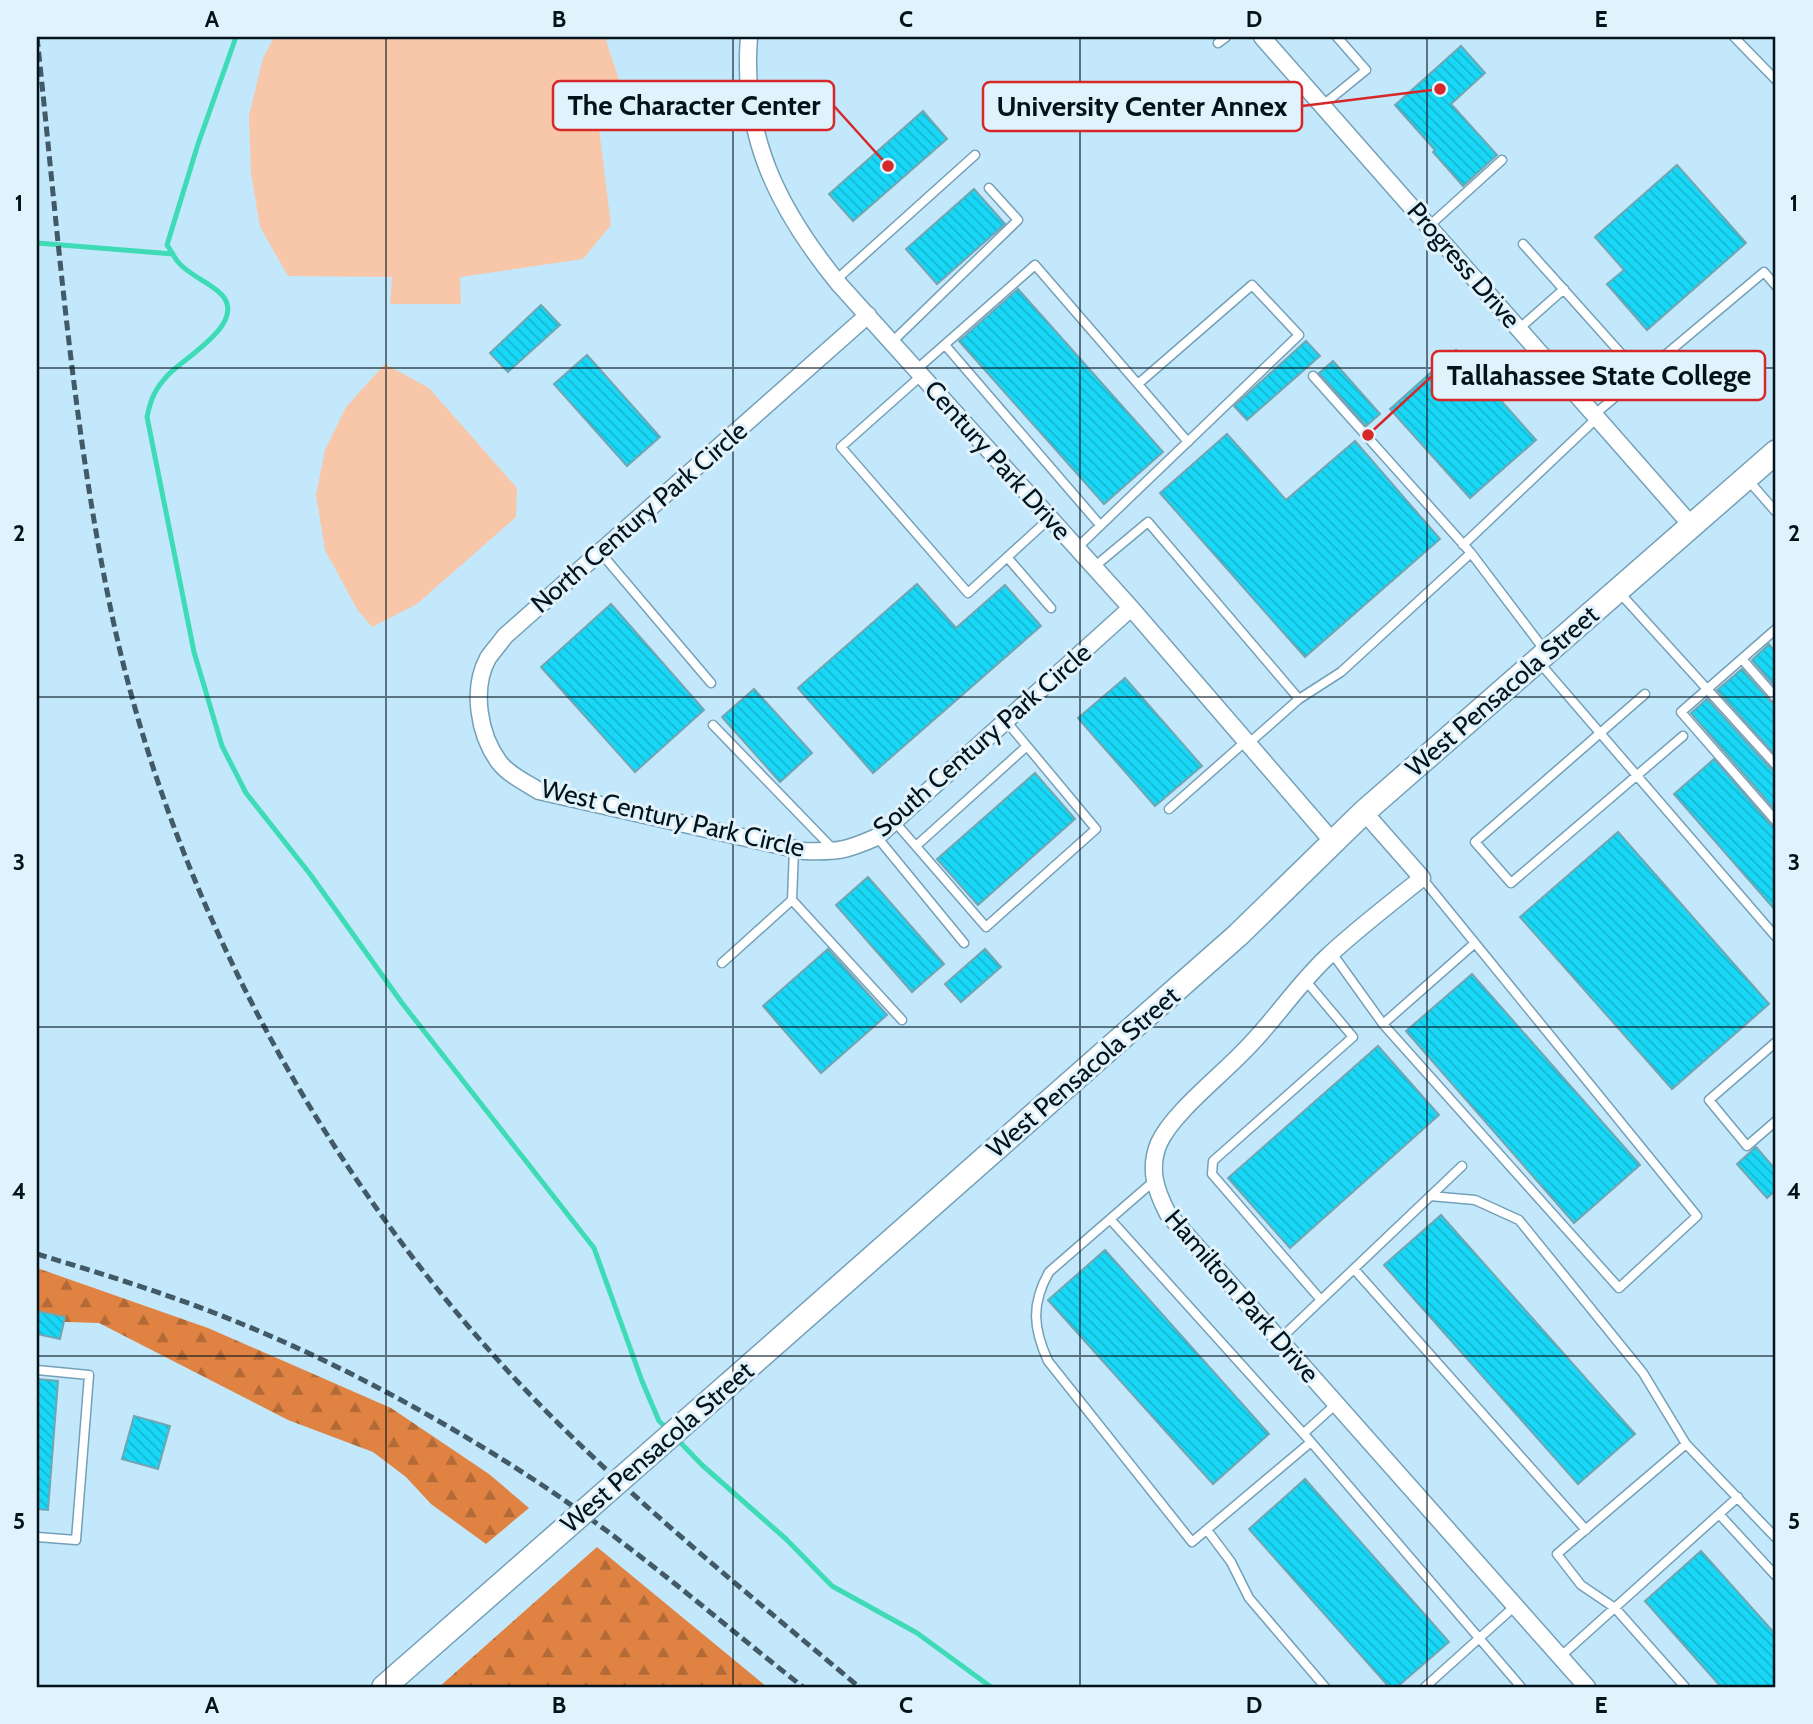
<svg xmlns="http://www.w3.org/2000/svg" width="1813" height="1724" viewBox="0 0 1813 1724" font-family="Cabin,sans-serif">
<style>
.green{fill:#f8c6a8}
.forest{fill:url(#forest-firs)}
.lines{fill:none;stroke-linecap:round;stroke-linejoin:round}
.stream{stroke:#3edbb6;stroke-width:5}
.building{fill:url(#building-back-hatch);stroke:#70a6b2;stroke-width:2}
.service-casing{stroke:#74a0b8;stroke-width:11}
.minor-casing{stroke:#74a0b8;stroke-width:19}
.secondary-casing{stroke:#74a0b8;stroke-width:26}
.service{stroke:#fff;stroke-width:8}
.minor{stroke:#fff;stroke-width:16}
.secondary{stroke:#fff;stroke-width:23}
.rail{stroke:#425966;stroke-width:5;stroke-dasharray:10 5;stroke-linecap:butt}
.secondary-bridge-casing{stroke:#74a0b8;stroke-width:26;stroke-linecap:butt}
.secondary-bridge{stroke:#fff;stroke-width:23}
.grid{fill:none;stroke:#03131c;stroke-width:2;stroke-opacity:0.55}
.labels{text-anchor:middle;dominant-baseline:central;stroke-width:6;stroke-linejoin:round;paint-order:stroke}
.street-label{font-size:26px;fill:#03131c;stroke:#e0f2fc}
.leader{fill:none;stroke:#d62828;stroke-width:2.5}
.callout-dot{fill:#d62828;stroke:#e0f2fc;stroke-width:2.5}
.callout{fill:#e0f2fc;stroke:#d62828;stroke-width:2.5}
.callout-label{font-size:28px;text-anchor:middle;font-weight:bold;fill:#03131c}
.neatline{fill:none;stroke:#03131c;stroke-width:2.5}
.grid-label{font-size:23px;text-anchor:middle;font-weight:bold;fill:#03131c}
</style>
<defs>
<pattern id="forest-firs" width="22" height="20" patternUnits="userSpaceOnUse" patternTransform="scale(1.75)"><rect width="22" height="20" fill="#e08342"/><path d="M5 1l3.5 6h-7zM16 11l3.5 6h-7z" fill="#b36a36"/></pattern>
<pattern id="building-back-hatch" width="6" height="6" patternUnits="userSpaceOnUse" patternTransform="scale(1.75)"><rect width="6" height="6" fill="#19d7f6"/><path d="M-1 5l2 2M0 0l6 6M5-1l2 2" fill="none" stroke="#15b8d2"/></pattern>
</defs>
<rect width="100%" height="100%" fill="#c3e8fc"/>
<path class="green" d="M274,37H605L622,89L595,97L611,225L583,259L460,277L461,304H390L392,277L288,276L260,227L251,173L249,116L263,58Z
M385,364L429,388L517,488L516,517L417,604L372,627L357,609L325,550L316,495L325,450L346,407Z"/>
<path class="forest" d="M37,1268L208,1328L391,1408L489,1474L529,1508L486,1544L431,1504L406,1477L373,1452L288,1420L99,1323L37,1321Z
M597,1547L767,1687H439Z"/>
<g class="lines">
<path class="stream" d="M236,37L198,144L167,245C171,250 174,258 179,263C190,276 210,282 222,295C247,323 185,357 168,375C155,389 151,398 147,417L194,652L222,746L246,793L310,874L402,1003L594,1248L642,1381L659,1421L668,1429
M37,243L173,254
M677,1439L702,1465L786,1539L832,1586L917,1633L991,1687"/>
</g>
<path class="building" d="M1461,46L1485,73L1451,104L1497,155L1463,186L1433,152L1435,150L1395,105Z
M923,111L947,139L853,221L829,194Z
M1677,165L1746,243L1647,330L1607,284L1624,270L1595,237Z
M974,189L1005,224L937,284L906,249Z
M1018,289L1163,452L1104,504L959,341Z
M541,305L560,325L508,372L490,353Z
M1306,341L1320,356L1247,420L1234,406Z
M1456,350L1536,440L1470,498L1390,409Z
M587,355L660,437L627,466L554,384Z
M1333,361L1380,414L1366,426L1319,373Z
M1227,434L1286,500L1355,441L1440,539L1305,657L1160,493Z
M917,584L956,628L1005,585L1041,626L873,773L798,688Z
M611,604L704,710L635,772L541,667Z
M1769,644L1776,653V688L1752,660Z
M1742,669L1771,702L1776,704V756L1717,690Z
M1125,678L1202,766L1155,806L1078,718Z
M754,689L812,753L780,782L722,717Z
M1707,699L1771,769L1776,771V811L1691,713Z
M1714,759L1771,825L1776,827V911L1674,794Z
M1035,773L1075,819L978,905L937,859Z
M1618,832L1769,1004L1672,1089L1520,917Z
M868,877L944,964L912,992L836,905Z
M828,949L887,1015L821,1073L763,1006Z
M985,949L1001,967L961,1002L945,984Z
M1472,974L1640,1165L1574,1223L1406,1031Z
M1378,1046L1439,1115L1290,1248L1228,1178Z
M1756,1147L1776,1170V1190L1767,1198L1737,1164Z
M1441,1215L1635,1434L1578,1484L1384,1265Z
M1105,1250L1269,1434L1213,1484L1048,1300Z
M37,1311L65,1317L60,1339L37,1334Z
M37,1379L58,1381L48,1510L37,1509Z
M134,1416L170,1426L158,1469L122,1459Z
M1305,1479L1449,1642L1397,1687H1389L1249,1529Z
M1701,1551L1776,1635V1687H1721L1645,1601Z"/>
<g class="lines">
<defs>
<path id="service" d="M1734,37L1776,80
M1218,43L1226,37
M1323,105L1366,70L1337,37
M1429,226L1502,160
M1523,244L1641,376
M836,280L975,155
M1520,328L1564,289
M892,342L1018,220L989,188
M945,345L1100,525
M917,369L1035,265L1188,442
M922,375L841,447L968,593L1050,518
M1313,376L1471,553L1546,652
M1595,414L1764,272L1776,286
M1748,480L1776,512
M1463,545L1598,417
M1077,548L1299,335L1252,285L1138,384
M600,552L711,683
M1007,557L1051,608
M1094,567L1148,522L1299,699
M1618,591L1776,765
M1776,629L1681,712L1776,821
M1742,659L1776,698
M1538,661L1776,937
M1645,694L1475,842L1511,883L1683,736
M713,725L833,849
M1248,744L1299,699L1341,672L1471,553
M1169,809L1246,741
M894,821L986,927L1096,829L1006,721
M877,837L964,943
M916,846L1027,746
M794,849L792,900L902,1020
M1332,953L1383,1024L1619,1288L1697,1216L1422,878
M722,963L792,900
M1306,981L1353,1037L1213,1161L1212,1174L1321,1300
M1383,1024L1475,943
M1776,1042L1709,1100L1747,1146L1776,1121
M1154,1181L1049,1272C1031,1304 1033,1328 1048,1361L1192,1542L1311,1442
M1430,1196L1475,1200L1519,1220L1643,1373L1686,1444L1776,1538
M1110,1219L1311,1442L1521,1687
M1354,1269L1586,1530
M1279,1340L1462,1166
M37,1370L89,1375L76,1540L37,1537
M1304,1433L1336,1404
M1719,1514L1776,1576
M1207,1530L1231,1562L1249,1598L1325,1687
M1560,1657L1738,1497
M1425,1687L1515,1606
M1685,1687L1615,1608L1581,1585L1557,1554L1686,1444"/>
<path id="minor" d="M749,37C741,136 778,209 839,284L1131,608L1333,842
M1262,37L1692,526
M868,315L505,636C500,643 493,651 488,658C471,689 479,735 499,762C509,775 525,782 539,791L804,851C838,852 845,851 877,837L1131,608
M1364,812L1422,878C1390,904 1357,929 1327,957C1296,986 1273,1023 1242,1053C1219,1077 1172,1114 1159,1143C1148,1169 1156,1191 1168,1214L1587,1687"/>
<path id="secondary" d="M728,1385L1238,935L1364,812L1776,452
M384,1687L538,1552"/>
</defs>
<use href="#service" class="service-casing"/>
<use href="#minor" class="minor-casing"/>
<use href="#secondary" class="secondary-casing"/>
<use href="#service" class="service"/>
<use href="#minor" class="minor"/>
<use href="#secondary" class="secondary"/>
<path class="rail" d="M37,37C58,231 72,428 113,620C176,911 333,1193 541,1406C640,1507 751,1596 859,1687
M37,1254C96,1272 155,1290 212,1312C331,1358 443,1419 548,1489C637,1549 719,1621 803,1687"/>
<defs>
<path id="secondary-bridge" d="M538,1552L728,1385"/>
</defs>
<use href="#secondary-bridge" class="secondary-bridge-casing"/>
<use href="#secondary-bridge" class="secondary-bridge"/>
</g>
<path class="grid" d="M386,37V1687M733,37V1687M1080,37V1687M1427,37V1687M37,368H1776M37,697H1776M37,1027H1776M37,1356H1776"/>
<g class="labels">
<g class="street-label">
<text transform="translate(1464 265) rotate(49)">Progress Drive</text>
<text transform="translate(998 460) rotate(48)">Century Park Drive</text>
<text transform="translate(639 517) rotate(-41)">North Century Park Circle</text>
<text transform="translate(1502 691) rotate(-41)">West Pensacola Street</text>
<text transform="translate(982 740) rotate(-41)">South Century Park Circle</text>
<text transform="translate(673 818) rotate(13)">West Century Park Circle</text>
<text transform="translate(1083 1072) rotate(-41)">West Pensacola Street</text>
<text transform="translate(1242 1296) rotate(49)">Hamilton Park Drive</text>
<text transform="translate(657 1447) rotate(-41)">West Pensacola Street</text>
</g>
</g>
<path class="leader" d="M888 166L834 106M1440 89L1302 106M1368 435L1432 376"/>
<g class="callout-dot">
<circle cx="888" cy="166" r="7"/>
<circle cx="1440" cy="89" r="7"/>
<circle cx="1368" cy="435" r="7"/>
</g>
<g class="callout">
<rect x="553" y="81" width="281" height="49" rx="7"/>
<rect x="983" y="82" width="319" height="49" rx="7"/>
<rect x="1432" y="351" width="333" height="49" rx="7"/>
</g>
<g class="callout-label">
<text x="694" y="115">The Character Center</text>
<text x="1142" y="116">University Center Annex</text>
<text x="1599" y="385">Tallahassee State College</text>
</g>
<rect width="1813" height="1724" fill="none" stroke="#e0f2fc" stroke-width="77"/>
<rect x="38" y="38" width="1736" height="1648" class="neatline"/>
<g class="grid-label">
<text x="212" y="27">A</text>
<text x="559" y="27">B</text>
<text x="906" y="27">C</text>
<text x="1254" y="27">D</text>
<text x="1601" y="27">E</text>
<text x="19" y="211">1</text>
<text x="1794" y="211">1</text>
<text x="19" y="541">2</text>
<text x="1794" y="541">2</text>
<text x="19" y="870">3</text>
<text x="1794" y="870">3</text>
<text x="19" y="1199">4</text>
<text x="1794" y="1199">4</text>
<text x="19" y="1529">5</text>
<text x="1794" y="1529">5</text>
<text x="212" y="1713">A</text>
<text x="559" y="1713">B</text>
<text x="906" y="1713">C</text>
<text x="1254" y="1713">D</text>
<text x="1601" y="1713">E</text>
</g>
</svg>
